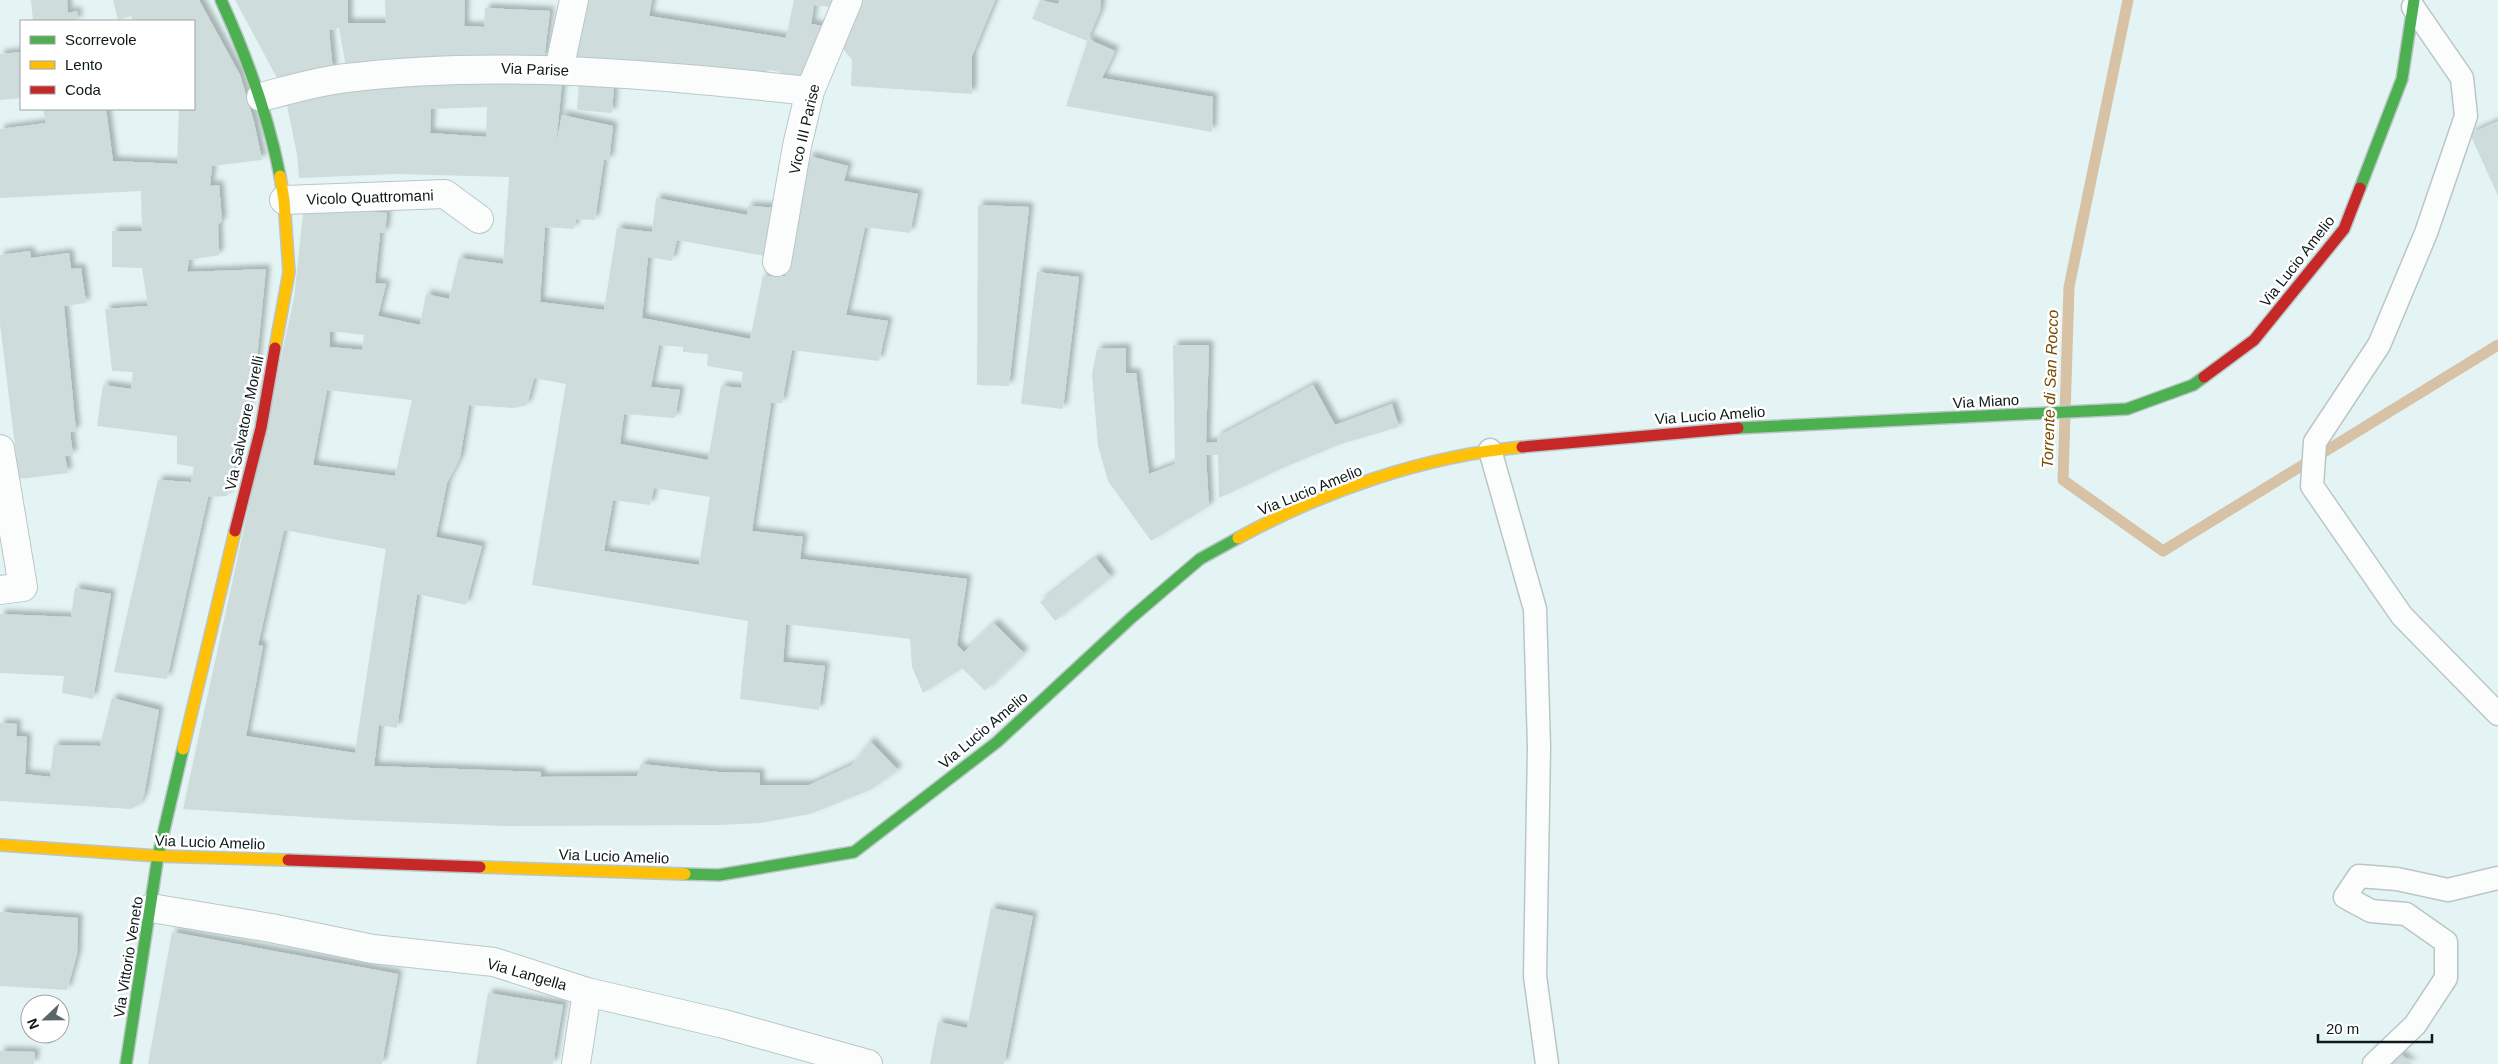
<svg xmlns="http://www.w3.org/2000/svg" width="2498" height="1064" viewBox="0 0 2498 1064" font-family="Arial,sans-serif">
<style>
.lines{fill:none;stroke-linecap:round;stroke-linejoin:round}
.stream{stroke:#d7c2a6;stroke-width:11}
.building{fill:#cfdcdc;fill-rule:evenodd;filter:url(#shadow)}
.lane-casing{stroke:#bac6c6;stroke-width:25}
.street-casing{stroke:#bac6c6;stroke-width:30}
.fast-casing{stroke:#bac6c6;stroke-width:14}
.slow-casing{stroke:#bac6c6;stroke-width:14}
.jam-casing{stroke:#bac6c6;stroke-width:14}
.lane{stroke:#fbfdfd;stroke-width:22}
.street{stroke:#fbfdfd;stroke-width:28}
.fast{stroke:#4caf50;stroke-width:11}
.slow{stroke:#ffc107;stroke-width:11}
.jam{stroke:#c62828;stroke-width:11}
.labels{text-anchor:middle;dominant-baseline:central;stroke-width:5;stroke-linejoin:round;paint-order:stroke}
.street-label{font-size:15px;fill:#0e1919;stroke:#fff}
.water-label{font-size:16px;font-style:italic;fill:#794b00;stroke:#fff}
</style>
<defs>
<filter id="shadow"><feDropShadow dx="4.5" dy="-4.5" stdDeviation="2.5" flood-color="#0004"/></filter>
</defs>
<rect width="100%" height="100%" fill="#e4f4f4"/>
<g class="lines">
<path class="stream" d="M2128,0L2069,287L2063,480L2163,551L2498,345"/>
</g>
<path class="building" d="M31,0H67L68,13L77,11L78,21H33Z
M113,0H199L240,75L254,122L262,160L212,166L210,186L219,185L222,221L218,225L219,255L189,260L187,272L266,269L254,388L227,496L208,497L167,679L114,672L158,480L191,482L194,467L177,464V436L97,426L103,385L131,389L133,372L112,371L105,309L148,306L142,268L112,267V231H142L141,191L0,198V129L46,123L43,109H106L113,161L177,164L179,109H194V21H133L131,16L118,20Z
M235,0H348V23H386L385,0H465L464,26L484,27L485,8L550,11L544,59L347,73L339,28L329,30L333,71L278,80Z
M585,0H652L649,16L786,38L794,0H832L829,7L814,5L811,24L823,26L804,80L781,77L780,72L763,69L762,76L573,60Z
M854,0H995L972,56V94L851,86L852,60L838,43Z
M1040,0L1058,4L1060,0H1101L1100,11L1087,41L1032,19Z
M1088,39L1115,51L1102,78L1213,97L1212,132L1066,106Z
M21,52V98L0,100V54Z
M517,79L562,82L556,145L562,115L613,126L609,161L604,159L595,220L576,219L574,229L545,227L540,302L604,310L617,228L652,232L656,198L747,215L748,206L780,208L770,257L677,240L672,261L648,257L642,318L750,339L763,276H785L809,156L848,166L844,181L918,194L910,233L865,227L846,315L888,321L879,361L792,350L782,403H771L752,531L803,537L800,559L967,579L957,645L964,652L994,623L1024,653L985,691L962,668L923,693L912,667L910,639L786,624L783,662L825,666L819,710L740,699L748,621L532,585L566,384L534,378L527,405L514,408L469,405L460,458L447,483L436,537L482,546L466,605L417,594L397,728L379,725L374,766L541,772V777L637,776L641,764L718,772L760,773V785H809L852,765L870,741L898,770L870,790L810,814L760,823L718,825L506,826L352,820L183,809L294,298L304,205L387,213L385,233H380L375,283L386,284L378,316L420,325L426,294L449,299L459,258L503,264L509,177L395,174L299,178L297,154L285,96ZM487,107L486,137L430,133L431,109ZM330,331L364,335L362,350L330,347ZM659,345L683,347V352L708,354L707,366L743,372L741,388L721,386L708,460L620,444L624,414L675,418L680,390L651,387ZM327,390L412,400L395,476L313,465ZM654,488L710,497L699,565L604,551L613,500L650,505ZM284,530L386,549L355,753L246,736L263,646L258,645Z
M579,81L614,85L612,113L577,110Z
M2498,121V196L2470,134Z
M978,205L1029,207L1009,386L977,385Z
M30,251L31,258L69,253L71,269L81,268L86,303L64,306L76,431L70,432L73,455L65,456L68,473L19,479L0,324V255Z
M1037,272L1079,277L1063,409L1021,404Z
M1173,345H1209L1206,443L1217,442V437L1313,385L1335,425L1392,404L1399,427L1341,444L1287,466L1219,498L1218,455H1206L1209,506L1151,541L1108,481L1098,446L1092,374L1097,349L1126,348V373H1136L1149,474L1175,464Z
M1096,558L1111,577L1055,621L1040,602Z
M75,588L111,594L93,699L62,693L64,676L0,673V614L71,617Z
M112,698L159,710L144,795L139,805L131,809L0,801V723L17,724L16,736L27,737L25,774L50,777L54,745L100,746Z
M991,908L1033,916L1004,1064H930L938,1022L967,1028Z
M0,912L78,918L77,954L67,990L0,986Z
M172,932L398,974L382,1064H148Z
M488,993L563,1005L553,1064H476Z
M0,1051L35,1052L34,1064H0Z
M2400,1054L2413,1064H2388Z"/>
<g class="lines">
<defs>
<path id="lane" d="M2413,7L2462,78L2466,116L2426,233L2379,345L2315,442L2312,486L2402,616L2498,714
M1490,450L1535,609L1539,747L1535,976L1547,1064
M2374,1064L2415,1025L2446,978V942L2406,914L2371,911L2345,897L2359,876L2397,879L2448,890L2498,878"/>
<path id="street" d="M559,70L574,0
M261,97C289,90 318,81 346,78C501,59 656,75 810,91
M284,200L445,194L479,219
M777,262L797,146L810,91L848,0
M0,449L23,587L0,590
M151,908L271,928L373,949L494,962L587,992L724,1024L868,1064
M576,1064L587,992"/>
<path id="fast" d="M221,0C247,57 268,114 280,176
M2360,188L2402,79L2414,0
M1738,428L2127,409L2193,385L2204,377
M685,874L719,875L854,852L997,742L1131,618L1200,559L1238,538
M126,1064L158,856L183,749"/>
<path id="slow" d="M275,348L289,272L284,200L280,176
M1238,538C1324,491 1424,456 1522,447
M183,749L235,531
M0,845L158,856L288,860
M480,867L685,874"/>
<path id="jam" d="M2204,377L2254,340L2344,229L2360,188
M1522,447L1738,428
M235,531L261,428L275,348
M288,860L480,867"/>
</defs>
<use href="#lane" class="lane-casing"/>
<use href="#street" class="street-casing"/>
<use href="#fast" class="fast-casing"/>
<use href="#slow" class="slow-casing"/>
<use href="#jam" class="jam-casing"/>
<use href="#lane" class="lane"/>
<use href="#street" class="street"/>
<use href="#fast" class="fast"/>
<use href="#slow" class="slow"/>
<use href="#jam" class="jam"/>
</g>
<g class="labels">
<g class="street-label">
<text transform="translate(535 69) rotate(2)">Via Parise</text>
<text transform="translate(804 129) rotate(-77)">Vico III Parise</text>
<text transform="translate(370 197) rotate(-2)">Vicolo Quattromani</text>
<text transform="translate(2297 261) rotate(-52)">Via Lucio Amelio</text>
<text transform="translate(1986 401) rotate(-3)">Via Miano</text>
<text transform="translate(1710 415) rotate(-4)">Via Lucio Amelio</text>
<text transform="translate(244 423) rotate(-78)">Via Salvatore Morelli</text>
<text transform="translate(1310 490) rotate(-22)">Via Lucio Amelio</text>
<text transform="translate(983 730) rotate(-40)">Via Lucio Amelio</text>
<text transform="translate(210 842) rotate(2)">Via Lucio Amelio</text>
<text transform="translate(614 856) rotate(2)">Via Lucio Amelio</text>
<text transform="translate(128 957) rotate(-81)">Via Vittorio Veneto</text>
<text transform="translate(527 974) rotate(16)">Via Langella</text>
</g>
<g class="water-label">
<text transform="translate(2050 389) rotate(-88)">Torrente di San Rocco</text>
</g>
</g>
<rect x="20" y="20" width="175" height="90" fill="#ffffff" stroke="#9fa3a3"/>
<rect x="30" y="36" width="25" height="8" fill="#4caf50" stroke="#9fa3a3"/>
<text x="65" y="45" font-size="15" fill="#0e1919">Scorrevole</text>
<rect x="30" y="61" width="25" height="8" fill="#ffc107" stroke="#9fa3a3"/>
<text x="65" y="70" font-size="15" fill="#0e1919">Lento</text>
<rect x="30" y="86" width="25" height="8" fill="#c62828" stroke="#9fa3a3"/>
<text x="65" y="95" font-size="15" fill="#0e1919">Coda</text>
<g transform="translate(45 1019) rotate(248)"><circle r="24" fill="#ffffff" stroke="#9fa3a3"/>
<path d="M0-4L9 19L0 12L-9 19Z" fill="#596666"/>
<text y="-8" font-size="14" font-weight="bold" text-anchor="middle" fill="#0e1919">N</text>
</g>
<path d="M2318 1034v8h114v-8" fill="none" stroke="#0e1919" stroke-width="2.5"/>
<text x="2326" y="1034" font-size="15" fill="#0e1919" stroke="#ffffff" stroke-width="4" paint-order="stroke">20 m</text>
</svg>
